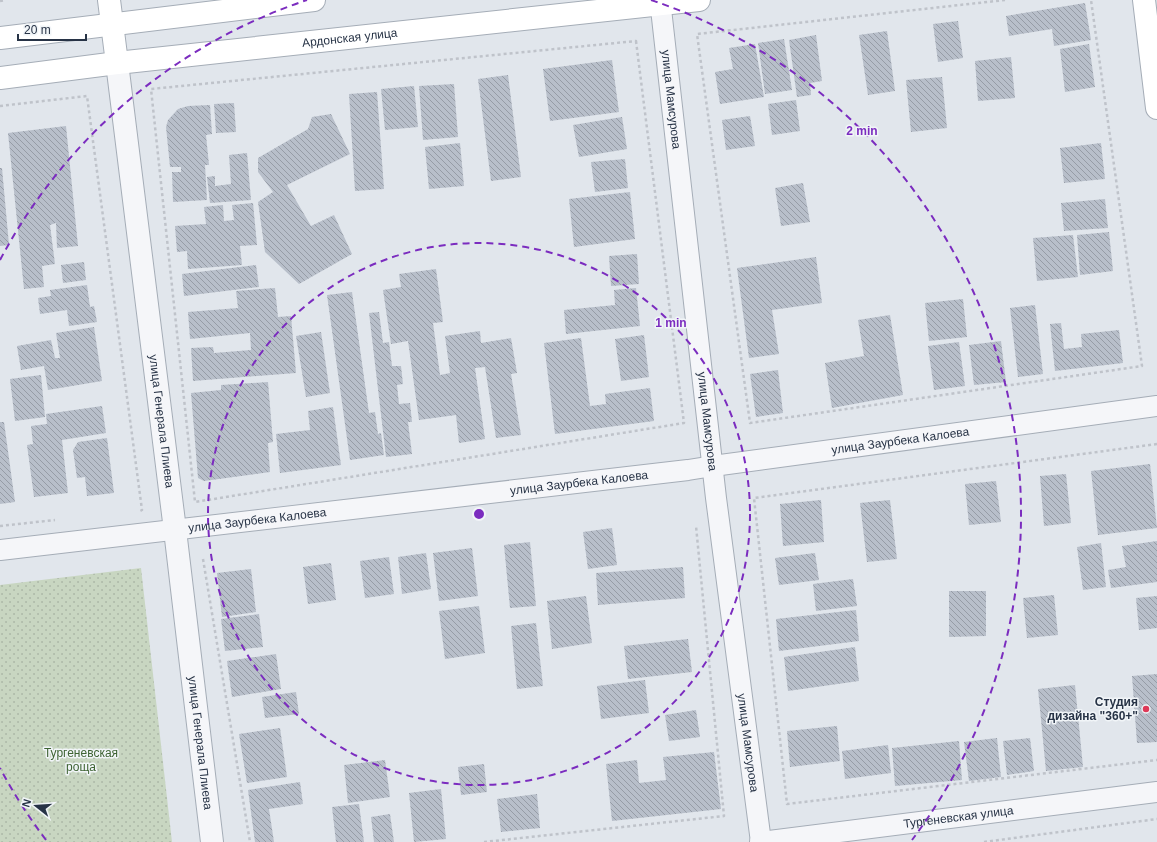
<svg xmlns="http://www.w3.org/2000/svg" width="1157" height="842" viewBox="0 0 1157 842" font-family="Helvetica,sans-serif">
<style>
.grass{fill:url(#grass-dots)}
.building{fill:url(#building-back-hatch)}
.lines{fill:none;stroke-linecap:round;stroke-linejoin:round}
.minor-casing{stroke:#a5adb7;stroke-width:22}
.tertiary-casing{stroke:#a5adb7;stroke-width:24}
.secondary-casing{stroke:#a5adb7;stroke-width:24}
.path{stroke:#bfc3ca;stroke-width:2.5;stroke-dasharray:3 3;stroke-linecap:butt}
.minor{stroke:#f5f6f9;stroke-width:20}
.tertiary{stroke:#f5f6f9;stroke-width:22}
.secondary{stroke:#fff;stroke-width:22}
.ring{fill:none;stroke:#7b2cbf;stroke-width:2;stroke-dasharray:7 5}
.poi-dot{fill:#de3958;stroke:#f1f5f8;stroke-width:1.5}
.labels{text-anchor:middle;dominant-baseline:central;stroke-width:3;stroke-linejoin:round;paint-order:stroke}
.street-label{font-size:12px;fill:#273346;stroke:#f1f5f8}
.poi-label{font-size:12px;font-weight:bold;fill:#273346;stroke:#f1f5f8;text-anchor:end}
.park-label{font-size:12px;fill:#3e6333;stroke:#f1f5f8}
.centre{fill:#7b2cbf;stroke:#f1f5f8;stroke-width:2}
.ring-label{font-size:12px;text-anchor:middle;font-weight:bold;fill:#7b2cbf;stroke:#f1f5f8;stroke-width:3;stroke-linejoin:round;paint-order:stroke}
</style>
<defs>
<pattern id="grass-dots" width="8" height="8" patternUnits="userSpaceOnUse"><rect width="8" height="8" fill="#c8d6c1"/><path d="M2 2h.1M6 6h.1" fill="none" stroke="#acb8a7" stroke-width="1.8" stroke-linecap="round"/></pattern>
<pattern id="building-back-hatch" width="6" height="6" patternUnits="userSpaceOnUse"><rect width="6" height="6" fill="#b8bfca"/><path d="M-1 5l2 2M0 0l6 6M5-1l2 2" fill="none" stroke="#969ca6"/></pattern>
</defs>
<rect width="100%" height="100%" fill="#e1e6ec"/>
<path class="grass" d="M141,568L172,842H0V585Z"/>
<path class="building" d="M1085,3L1091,40L1054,46L1052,29L1009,36L1006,16Z
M958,21L963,58L938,62L933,24Z
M887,31L895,91L868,95L859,35Z
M816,35L822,81L810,83L811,95L797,97L789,40Z
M784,39L792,90L765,94L758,43Z
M755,44L764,97L720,104L715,72L733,69L729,48Z
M1089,44L1095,87L1065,92L1060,49Z
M1011,57L1015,98L978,101L975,61Z
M612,60L619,112L550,121L543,69Z
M508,75L521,177L491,181L478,79Z
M942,77L947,128L911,132L906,80Z
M454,84L458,137L423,140L419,86Z
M414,86L418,127L385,130L381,89Z
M377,92L384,189L355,191L349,94Z
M796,100L800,131L772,135L768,104Z
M234,103L236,132L216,133L214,104Z
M210,105L212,134L206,135L209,165H205L207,200L173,202L172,172H181V167H170L166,127L168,120L178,109L188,106Z
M331,114L350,154L287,185L311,226L334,215L352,254L299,284L265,252L258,202L273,192L258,172V158L308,129L312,117Z
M750,116L755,146L726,150L722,120Z
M622,117L627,149L579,157L573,125Z
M66,126L78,246L57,248L56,223L50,225L55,264L42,266L44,287L24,289L8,133Z
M460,143L464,186L429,189L425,147Z
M1101,143L1105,179L1064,183L1060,148Z
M247,153L251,200L210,203L207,177L215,176V186L231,184L229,155Z
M625,159L628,188L595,192L591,162Z
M0,168H2L9,245L0,246Z
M803,183L810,222L781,226L775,188Z
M630,192L635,239L574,247L569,199Z
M1105,199L1108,228L1064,231L1061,203Z
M253,203L257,245L240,246L242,265L188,269L187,251L177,252L175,226L206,224L204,207L223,205L224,221L234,220L232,205Z
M1109,232L1113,271L1080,275L1077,235Z
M1073,235L1078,277L1037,281L1033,238Z
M637,254L639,284L611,286L609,256Z
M816,257L822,303L772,310L779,354L749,358L737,268Z
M84,262L86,280L63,283L61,265Z
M256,265L259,287L184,296L182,274Z
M436,269L443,322L433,323L440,375L450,373L445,336L480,331L481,343L511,338L517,373L511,374L521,435L496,438L485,367L475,368L485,439L459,443L456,415L419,420L408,341L391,344L383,290L401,287L399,274Z
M87,285L90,307L94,306L97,322L69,326L67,310L40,314L38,298L51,296L50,290Z
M275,288L278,317L291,316L296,373L193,381L191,348L213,347L214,353L251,350L250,333L190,339L188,312L238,308L236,291Z
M636,288L640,326L566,334L564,310L615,305L614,290Z
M352,292L369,413L375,412L378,434L381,433L384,455L350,460L327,295Z
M963,299L967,337L929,341L925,303Z
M1035,305L1043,374L1018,377L1010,308Z
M379,312L383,343L389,342L392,366H401L403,384L397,385L399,404L410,403L412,422H408L412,454L386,457L369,313Z
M890,315L903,395L832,408L825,363L864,356L858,320Z
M1061,323L1064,349L1082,347L1081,334L1119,330L1123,363L1055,371L1050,324Z
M94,327L102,381L48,390L44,366L21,370L17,346L51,340L55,358H60L56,333Z
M321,332L330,393L306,397L296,336Z
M644,335L649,377L621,381L615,339Z
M581,338L590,406L606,404L605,394L650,388L654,421L555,434L544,343Z
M1001,341L1006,382L974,385L969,345Z
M959,342L965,386L934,390L928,346Z
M778,370L783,413L756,417L750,374Z
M41,375L45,417L15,421L10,379Z
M268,382L273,442L268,443L270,472L204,481L198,478L191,393L221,390V385Z
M102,406L106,433L62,440L68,493L34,497L27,445L33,444L31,426L47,424L46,414Z
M333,407L341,465L280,473L276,434L310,430L308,411Z
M0,422H4L15,502L0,504Z
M107,438L114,493L87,496L85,477L77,478L73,450L78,442Z
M1150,464L1157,528L1098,535L1091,471Z
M1066,474L1071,523L1044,526L1040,476Z
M996,481L1001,522L969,525L965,484Z
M821,500L824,542L783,546L780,504Z
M890,500L897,559L867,562L860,503Z
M612,528L617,565L588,569L583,532Z
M1157,541V582L1111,588L1108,570L1126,567L1122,546Z
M530,542L536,606L510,608L504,545Z
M1101,543L1106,587L1083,590L1077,547Z
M472,548L478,596L439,601L433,553Z
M426,553L431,589L402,594L398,557Z
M815,553L819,580L779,585L775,558Z
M389,557L394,594L365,598L360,561Z
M331,563L336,600L308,604L303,567Z
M683,567L685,598L598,605L596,573Z
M251,569L256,612L222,617L217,573Z
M853,579L857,606L816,611L813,584Z
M949,591H986V636L949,637Z
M1054,595L1058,635L1027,638L1023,598Z
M586,596L592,643L552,649L547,601Z
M1157,596V628L1139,630L1136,598Z
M479,606L485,653L445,659L439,611Z
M856,610L859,641L779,651L776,619Z
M259,614L263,647L225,651L221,619Z
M536,623L543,686L517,689L511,626Z
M688,639L692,672L628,679L624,646Z
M855,647L859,681L788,691L784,657Z
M276,654L281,689L232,697L227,661Z
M1157,674V742L1137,743L1132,676Z
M645,680L649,713L601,719L597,686Z
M1075,685L1083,767L1046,771L1038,689Z
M296,692L299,714L265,718L262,697Z
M696,710L700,737L669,741L665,715Z
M837,726L840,761L790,767L787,731Z
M280,728L287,777L247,783L239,734Z
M997,738L1001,777L969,781L964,742Z
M1030,738L1034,771L1007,775L1003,741Z
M959,741L962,780L895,786L892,748Z
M888,745L891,773L845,779L842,751Z
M714,752L721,809L612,821L606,764L637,760L639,783L666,780L663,757Z
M385,760L390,797L348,803L344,765Z
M484,764L487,792L461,795L458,767Z
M300,782L303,804L269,809L274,842H255L248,790Z
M441,789L446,839L414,842L409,793Z
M537,794L540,828L501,832L497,799Z
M359,804L364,842H336L332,807Z
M390,814L394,842H374L371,817Z"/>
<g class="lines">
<defs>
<g id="minor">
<path id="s1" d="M660,0L716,498L761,842"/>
<path id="s2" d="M0,550L688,470L713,466L1157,406"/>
<path id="s3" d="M760,842L1157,792"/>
</g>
<g id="tertiary">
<path id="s4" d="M117,63L175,530L212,842"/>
</g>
<g id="secondary">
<path d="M109,0L117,63"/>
<path d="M1144,0L1157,108"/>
<path d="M0,38L314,0"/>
<path id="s5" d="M0,78L117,63L699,0"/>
</g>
</defs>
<use href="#minor" class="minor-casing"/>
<use href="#tertiary" class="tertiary-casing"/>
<use href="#secondary" class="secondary-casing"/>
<path class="path" d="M1005,0L697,34L750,423L1142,366L1091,0
M0,1L5,0
M636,41L684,423L195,502L151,89Z
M0,106L87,96L142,510L140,511
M1157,444L754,498L787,804L1157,760
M0,526L55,520
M203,559L250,842
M484,842L724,816L696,526
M984,842L1157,819"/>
<use href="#minor" class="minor"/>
<use href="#tertiary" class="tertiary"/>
<use href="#secondary" class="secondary"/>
</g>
<g class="ring">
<circle cx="479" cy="514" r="271"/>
<path d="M46 840A542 542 0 0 1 0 768M0 260A542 542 0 0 1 307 0M651 0A542 542 0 0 1 912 840"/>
</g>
<circle class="poi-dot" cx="1146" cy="709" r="4"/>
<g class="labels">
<g class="street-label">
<text stroke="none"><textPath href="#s5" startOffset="352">Ардонская улица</textPath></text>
<text stroke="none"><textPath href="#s1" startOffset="100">улица Мамсурова</textPath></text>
<text stroke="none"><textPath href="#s4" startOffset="361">улица Генерала Плиева</textPath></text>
<text stroke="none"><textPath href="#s1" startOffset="424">улица Мамсурова</textPath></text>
<text stroke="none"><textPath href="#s2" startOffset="907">улица Заурбека Калоева</textPath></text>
<text stroke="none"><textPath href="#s2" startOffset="583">улица Заурбека Калоева</textPath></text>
<text stroke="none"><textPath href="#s2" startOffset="259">улица Заурбека Калоева</textPath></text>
<text stroke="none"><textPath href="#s4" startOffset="685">улица Генерала Плиева</textPath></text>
<text stroke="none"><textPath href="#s1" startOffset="748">улица Мамсурова</textPath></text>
<text stroke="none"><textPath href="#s3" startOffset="200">Тургеневская улица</textPath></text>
</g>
<g class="poi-label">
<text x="1138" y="702">Студия<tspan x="1138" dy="14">дизайна "360+"</tspan></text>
</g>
<g class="park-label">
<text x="81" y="753">Тургеневская<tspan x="81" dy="14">роща</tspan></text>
</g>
</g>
<circle cx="479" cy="514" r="6" class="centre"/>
<g class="ring-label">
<text x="862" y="135">2 min</text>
<text x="671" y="327">1 min</text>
</g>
<g transform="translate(36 806) rotate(287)" stroke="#f1f5f8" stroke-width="3" paint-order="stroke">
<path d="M0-3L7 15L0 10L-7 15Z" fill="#273346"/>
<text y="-6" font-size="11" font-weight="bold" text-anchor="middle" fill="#273346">N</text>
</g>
<path d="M18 34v6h68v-6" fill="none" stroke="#273346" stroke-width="2"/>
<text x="24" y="34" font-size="12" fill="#273346" stroke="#f1f5f8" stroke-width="3" paint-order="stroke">20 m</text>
</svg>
